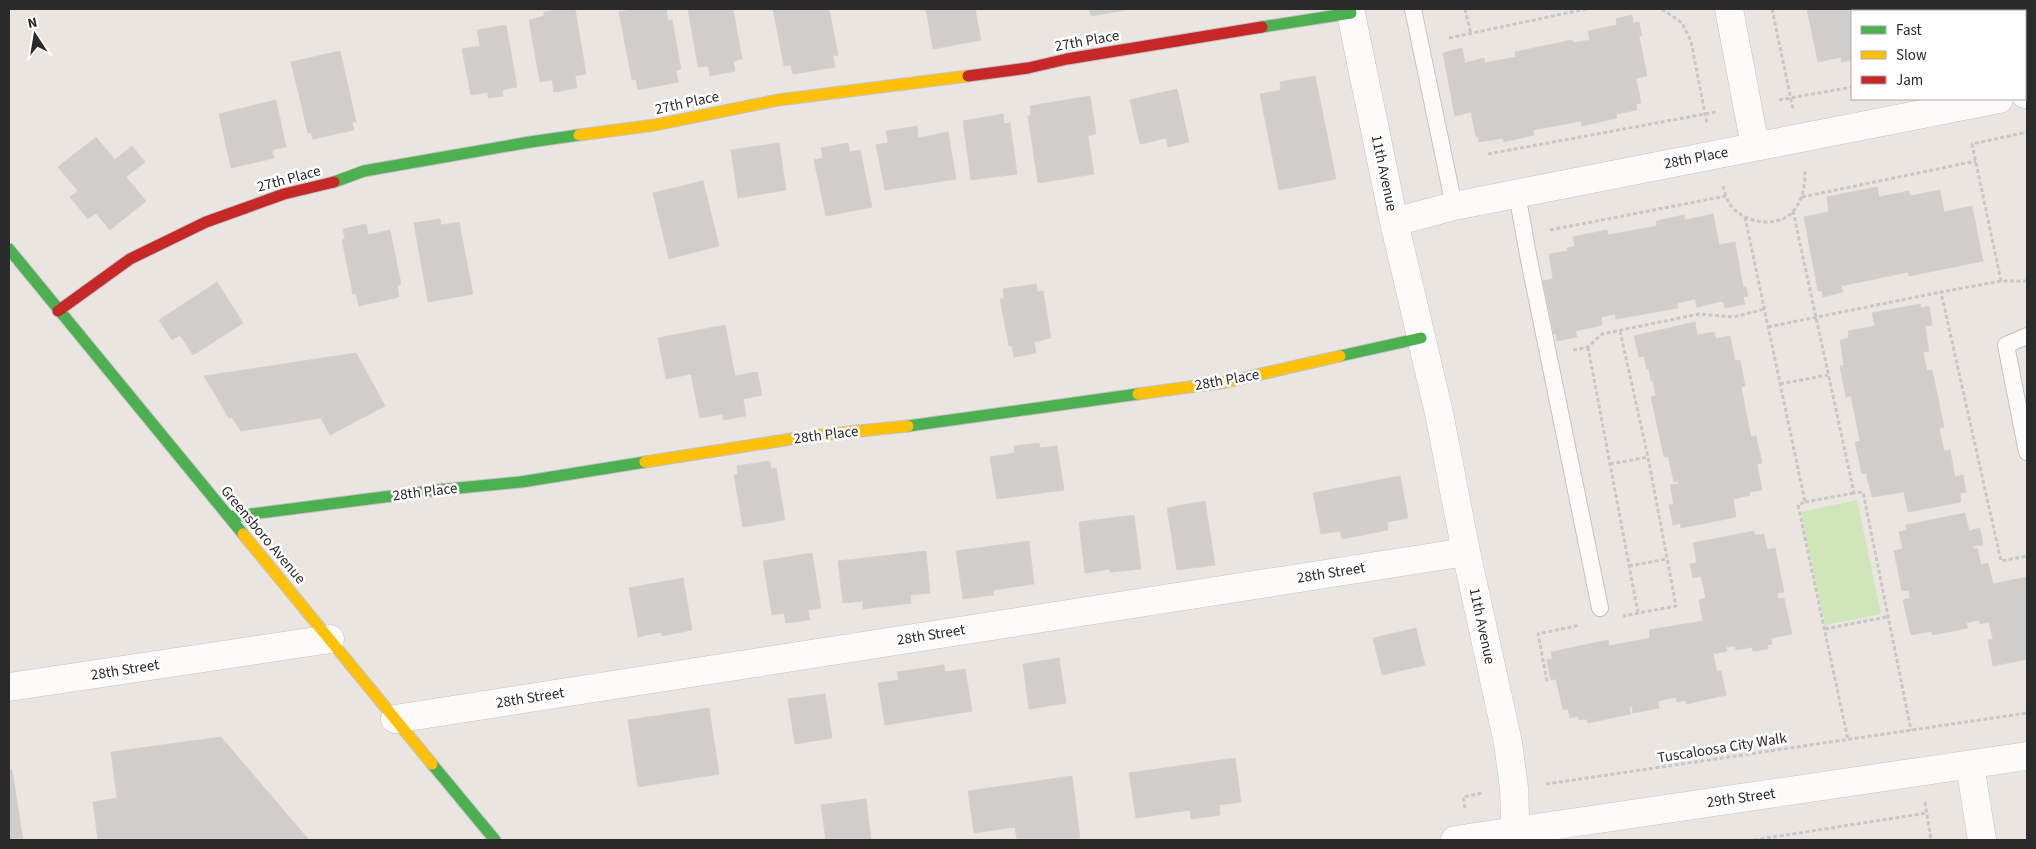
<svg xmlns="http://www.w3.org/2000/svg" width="2036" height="849" viewBox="0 0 2036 849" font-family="'Source Sans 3',sans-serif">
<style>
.grass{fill:#cfe6b8}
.building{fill:#d0cdca;stroke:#d5d1cd}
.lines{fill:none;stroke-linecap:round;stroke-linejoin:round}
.lane-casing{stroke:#c3c2c3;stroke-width:18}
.street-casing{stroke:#c3c2c3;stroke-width:29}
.fast-casing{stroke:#c3c2c3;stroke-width:13}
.slow-casing{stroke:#c3c2c3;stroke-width:13}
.jam-casing{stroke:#c3c2c3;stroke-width:13}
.path{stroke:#c8c7c7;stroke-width:3;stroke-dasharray:4 2.5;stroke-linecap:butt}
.lane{stroke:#fcfbfa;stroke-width:16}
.street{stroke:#fcfbfa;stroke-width:28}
.fast{stroke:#4caf50;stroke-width:11}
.slow{stroke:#ffc107;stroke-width:11}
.jam{stroke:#c62828;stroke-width:11}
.labels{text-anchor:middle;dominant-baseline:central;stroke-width:5;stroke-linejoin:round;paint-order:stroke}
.street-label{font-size:15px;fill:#2b2b2b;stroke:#fff}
</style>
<rect width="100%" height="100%" fill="#eae5e1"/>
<path class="grass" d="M1857,500L1881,614L1825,625L1801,512Z"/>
<path class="building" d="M563,9H575L586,74L575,76L577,88L554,92L552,80L540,82L529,20L544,16V12Z
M637,9H666L668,21L672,20L681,69L676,70L678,82L638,90L636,79L632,80L619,12Z
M688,9H733L742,59L733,61L735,71L710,76L708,66L698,67Z
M773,9H829L838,55L833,56L835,67L793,74L791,65L784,66Z
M926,9H975L981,40L933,49Z
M1089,9H1131L1091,16Z
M1807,9H1971V11H1852V60L1841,62V57L1818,62Z
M1632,15L1633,23L1639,22L1642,36H1639L1647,76L1636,78L1641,103L1636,104L1637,110L1616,114L1617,118L1582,126L1581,121L1533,130L1534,135L1504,142L1503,138L1479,142L1478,136L1476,137L1471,112L1455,116L1443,53L1462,48L1465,63L1484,58L1485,63L1516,57L1515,52L1572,40L1573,43L1590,40L1588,31L1617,25L1616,19Z
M506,25L517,87L502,90L503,96L488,98V92L471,95L462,49L480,46L477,30Z
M340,51L356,122H352L354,130L313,139L311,132L308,133L291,62Z
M1315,76L1336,179L1279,190L1260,94L1281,90L1280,82Z
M1177,89L1189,142L1168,147L1166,138L1140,144L1130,100Z
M1090,96L1096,134L1088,136L1094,174L1038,183L1028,116L1031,115L1030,106Z
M276,100L286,147L272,150L274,158L231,168L219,114Z
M1003,114L1004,124L1010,123L1017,174L971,180L963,121Z
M917,126L918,138L948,132L956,179L885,190L876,145L888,143L886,131Z
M96,137L115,160L132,146L145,162L126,177L146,201L110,230L96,213L88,219L70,197L78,191L58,167Z
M779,143L786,190L738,198L731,150Z
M848,143L850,152L860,150L872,207L826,216L814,160L823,158L821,148Z
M703,181L719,246L669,259L653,193Z
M1877,187L1879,197L1909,191L1910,196L1940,190L1944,212L1972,206L1983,261L1909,276L1908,272L1841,286L1843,292L1823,297L1822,291H1818L1804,217L1829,212L1827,197Z
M1713,214L1719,245L1735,242L1743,287H1746L1748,296L1743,297L1745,304L1725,308L1723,301L1697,307L1695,299L1677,303L1678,308L1616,319L1615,314L1601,317L1602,325L1575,331L1577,337L1557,341L1556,334H1554L1543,281L1553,279L1549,254L1568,251L1567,248L1575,246L1573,237L1607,230L1608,235L1657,226L1656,221L1684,215L1685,220Z
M440,219L441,225L459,222L473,294L428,302L414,223Z
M366,224L368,235L390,230L401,284L397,285L399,297L359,306L356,293L353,294L342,240L345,239L343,229Z
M217,282L243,323L193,355L180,335L172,340L159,320Z
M1036,284L1037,292L1043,291L1051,338L1034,342L1036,353L1014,357L1012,346H1009L1000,299H1004L1003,289Z
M1920,304L1921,308L1929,306L1932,325L1925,326L1929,351L1923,352L1927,371L1932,370L1944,427L1939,428L1944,451L1950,450L1955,477L1963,475L1966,492L1960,493L1961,502L1908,512L1904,492L1872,497L1866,473L1862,474L1855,442L1860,441L1851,396L1846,397L1840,366L1844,365L1840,340L1849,338L1848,331L1875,326L1872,313Z
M1695,322L1697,335L1714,332L1716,339L1730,336L1735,361L1740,360L1745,386L1741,387L1751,437L1756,436L1762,463L1757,464L1762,490L1749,492L1750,495L1733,499L1736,517L1681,528L1680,523L1673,525L1669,505L1674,504L1670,485L1679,484L1678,481L1674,482L1668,456L1664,457L1651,397L1656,396L1653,380L1651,381L1649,369H1647L1644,356L1639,357L1634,336Z
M725,325L735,376L757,372L762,395L743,399L746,416L723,420V414L700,418L691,374L666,379L658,338Z
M356,353L385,406L330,435L321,418L241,431L232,418H229L204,376Z
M1039,443L1040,448L1057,446L1064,490L997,499L990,457L1015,453L1014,446Z
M770,461L771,469L776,468L785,520L743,527L734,475L738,474L737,466Z
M1400,476L1408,518L1387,522L1388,530L1342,539L1340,531L1321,534L1313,493Z
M1205,501L1215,565L1177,570L1167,508Z
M1965,513L1969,531L1980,528L1983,545L1973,546V549L1977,548L1981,565L1988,563L1993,584L2027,577V659L1993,666L1988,640L1993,639L1989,622L1980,624L1979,620L1966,623L1968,628L1932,635V631L1911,635L1903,600L1910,598L1909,590L1902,591L1894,551L1903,549L1899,532L1907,530L1906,525Z
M1134,515L1141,569L1110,572V569L1085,573L1079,522Z
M1754,531L1755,535L1764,534L1767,550L1775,548L1784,592L1777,593L1778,599L1784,598L1792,634L1771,638L1772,644L1767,645L1768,649L1753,651L1752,647L1736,650L1735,646L1726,647L1727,651L1713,654L1717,672L1721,671L1726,695L1686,704L1685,700L1677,702L1676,697L1658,701L1659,708L1633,713L1632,706L1629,707L1630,714L1588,723L1587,719L1579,720L1578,716L1570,718L1568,709L1563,710L1556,679L1551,680L1547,660L1553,659L1551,652L1608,640L1609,646L1650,638L1649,630L1703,621L1699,600L1706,598L1701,576L1693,578L1690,564L1697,563L1693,543Z
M1029,541L1034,584L993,590L994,595L963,599L956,551Z
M926,551L930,593L910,595L911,603L863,609V601L843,603L838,561Z
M812,553L821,608L808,610L810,620L786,623L784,613L772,615L763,561Z
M683,578L692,630L662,636L661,632L638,637L629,588Z
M1416,628L1425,665L1382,675L1373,638Z
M1059,658L1066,703L1029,709L1023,664Z
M944,665L945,672L965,669L972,711L885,725L878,683L899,680L897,672Z
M825,694L832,738L795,744L788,699Z
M709,708L719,774L638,787L628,720Z
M221,737L309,840H98L93,802L117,798L111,752Z
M1235,758L1241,802L1219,805L1220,815L1191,819L1190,810L1136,818L1129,773Z
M9,770H12L23,840H9Z
M1072,776L1080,838L1062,840H1017L1015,827L974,833L968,791Z
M866,799L871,840H826L821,805Z"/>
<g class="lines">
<defs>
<path id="lane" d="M1413,9L1454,206
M2017,9V11
M2025,51L2027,66
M1517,194L1529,260L1600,608
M2027,336L2006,345L2027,452"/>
<path id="street" d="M1350,9L1394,222L1439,413L1466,552L1508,743L1514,788L1516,840
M1729,9L1755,146
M2025,94L2027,93
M1394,222L1454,206L1999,99
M9,687L330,639
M395,719L1466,552
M1970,765L1982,840
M1455,840L2027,756"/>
<path id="fast" d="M1262,27L1351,13
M334,182L364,171L530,142L579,135
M9,249L243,534
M1340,356L1421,338
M908,426L1138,394
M229,517L438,490L521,482L645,462
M432,764L495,840"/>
<path id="slow" d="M579,135L655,125L778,100L968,76
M1138,394L1226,382L1340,356
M645,462L810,436L908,426
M243,534L432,764"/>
<path id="jam" d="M968,76L1028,68L1067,59L1262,27
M58,311L130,259L206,222L284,194L334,182"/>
</defs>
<use href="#lane" class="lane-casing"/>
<use href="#street" class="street-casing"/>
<use href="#fast" class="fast-casing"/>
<use href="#slow" class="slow-casing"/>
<use href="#jam" class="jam-casing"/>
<path class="path" d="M1465,9L1471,34
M1662,9L1682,23L1691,41L1707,124
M1772,9L1793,109
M1449,38L1586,9
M1779,100L1852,87
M1488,154L1716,112
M1723,186C1725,193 1727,202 1732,207C1747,224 1781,229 1795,209C1804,197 1805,184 1805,169
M1802,197L1976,161
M1793,211L1854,493L1863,492L1911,730
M1745,217L1805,502L1798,505L1848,740
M1550,230L1726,196
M2001,281L1972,144L2027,132
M2027,281H2001L1941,292L2001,561L2027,556
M1768,327L1941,292
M1620,331L1648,457L1676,606L1623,616
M1588,347L1638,613
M1573,350L1588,347L1602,334L1699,314L1734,317L1764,309
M1780,384L1828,375
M1610,464L1648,457
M1805,502L1854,493
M1629,566L1667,559
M1825,629L1887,617
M1547,681L1538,634L1580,625
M1546,784L2027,713
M1925,802L1931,840
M1465,808L1463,797L1483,793
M1754,840L1927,813"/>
<use href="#lane" class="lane"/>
<use href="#street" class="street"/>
<use href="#fast" class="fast"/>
<use href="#slow" class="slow"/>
<use href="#jam" class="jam"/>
</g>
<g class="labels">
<g class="street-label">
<text transform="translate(1087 41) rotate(-10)">27th Place</text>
<text transform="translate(687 103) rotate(-12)">27th Place</text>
<text transform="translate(1696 158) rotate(-11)">28th Place</text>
<text transform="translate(1384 173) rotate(78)">11th Avenue</text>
<text transform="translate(289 179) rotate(-15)">27th Place</text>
<text transform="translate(1227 380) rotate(-10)">28th Place</text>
<text transform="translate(826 435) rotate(-7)">28th Place</text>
<text transform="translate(425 492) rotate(-7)">28th Place</text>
<text transform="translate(263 535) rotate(50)">Greensboro Avenue</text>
<text transform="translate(1331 573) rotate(-9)">28th Street</text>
<text transform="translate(1482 626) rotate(78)">11th Avenue</text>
<text transform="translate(931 635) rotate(-9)">28th Street</text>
<text transform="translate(125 670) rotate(-9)">28th Street</text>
<text transform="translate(530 698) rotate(-9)">28th Street</text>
<text transform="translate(1722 748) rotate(-9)">Tuscaloosa City Walk</text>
<text transform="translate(1741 798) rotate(-8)">29th Street</text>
</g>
</g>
<rect width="2036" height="849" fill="none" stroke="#2b2b2b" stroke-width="20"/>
<rect x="1851" y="10" width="175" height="90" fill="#ffffff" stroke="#aaaaaa"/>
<rect x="1861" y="26" width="25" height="8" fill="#4caf50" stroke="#aaaaaa"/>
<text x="1896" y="35" font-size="15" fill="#2b2b2b">Fast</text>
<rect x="1861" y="51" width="25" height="8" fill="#ffc107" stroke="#aaaaaa"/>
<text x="1896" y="60" font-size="15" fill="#2b2b2b">Slow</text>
<rect x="1861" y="76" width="25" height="8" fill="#c62828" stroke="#aaaaaa"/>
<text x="1896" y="85" font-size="15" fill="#2b2b2b">Jam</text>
<g transform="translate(35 35) rotate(348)" stroke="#ffffff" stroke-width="4" paint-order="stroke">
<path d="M0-4L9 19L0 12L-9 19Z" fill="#2b2b2b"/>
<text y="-8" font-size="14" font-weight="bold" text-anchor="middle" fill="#2b2b2b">N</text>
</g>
</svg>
